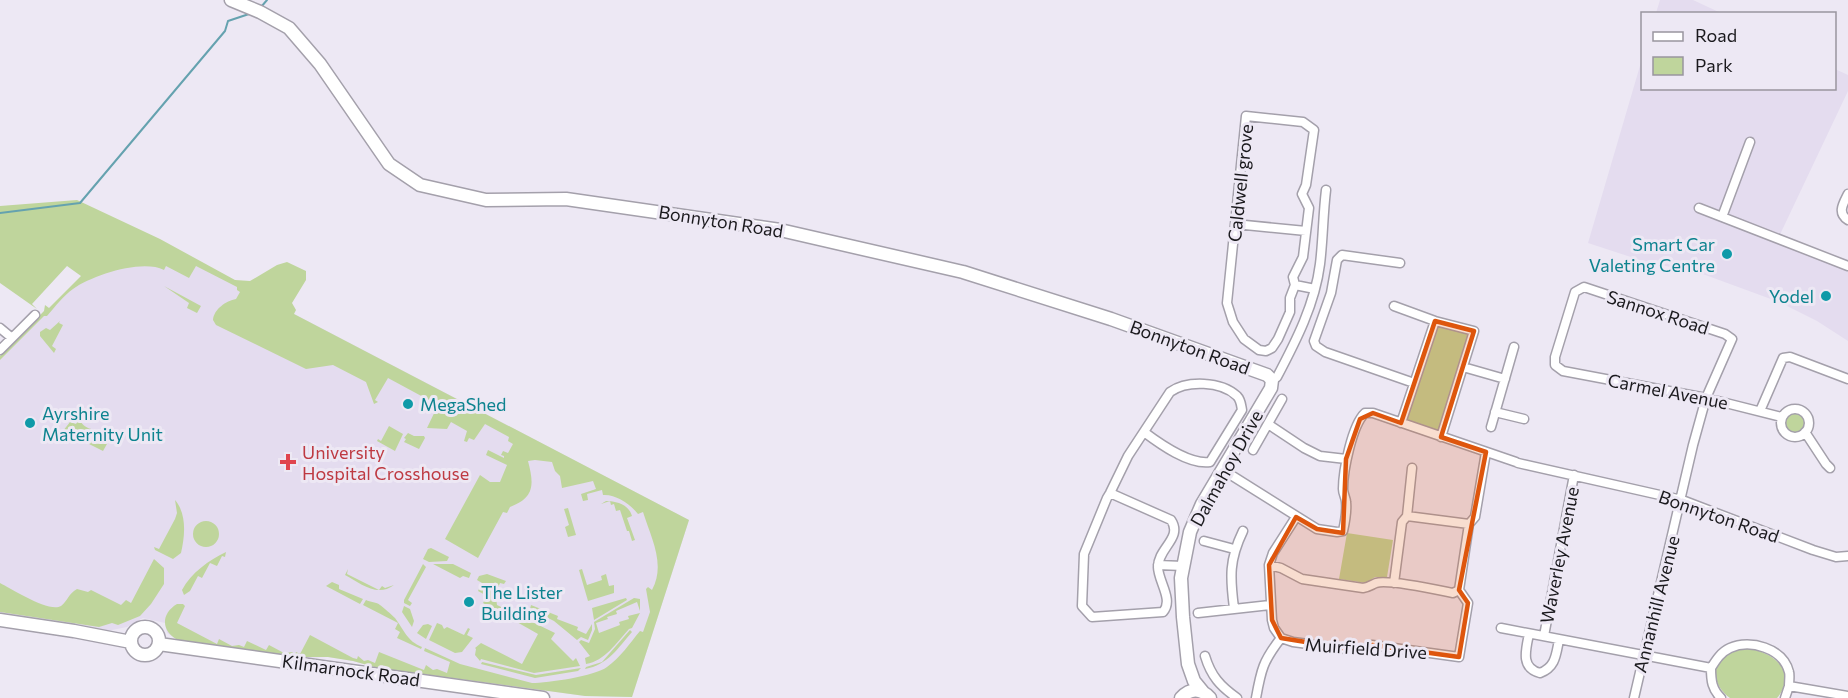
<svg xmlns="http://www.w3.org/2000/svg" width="1848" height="698" viewBox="0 0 1848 698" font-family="Commissioner,sans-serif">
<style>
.built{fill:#e4dcef}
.green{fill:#bfd59c}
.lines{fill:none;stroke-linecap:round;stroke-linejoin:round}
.stream{stroke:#65a2af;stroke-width:2}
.street-casing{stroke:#a4a0ab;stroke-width:11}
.secondary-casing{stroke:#a4a0ab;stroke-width:15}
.street{stroke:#fff;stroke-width:8}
.secondary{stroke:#fff;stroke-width:12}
.marked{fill:#de560d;fill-opacity:0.2;stroke:#de560d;stroke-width:4.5;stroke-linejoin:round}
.culture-dot{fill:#0f9aa8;stroke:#ede8f4;stroke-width:2}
.health-dot{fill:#e0444e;stroke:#ede8f4;stroke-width:2}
.labels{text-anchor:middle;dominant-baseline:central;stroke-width:6;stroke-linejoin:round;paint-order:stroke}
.street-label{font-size:18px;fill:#1a191d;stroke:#ede8f4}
.culture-label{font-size:18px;fill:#0d838f;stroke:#ede8f4;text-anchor:start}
.health-label{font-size:18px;fill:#be3a42;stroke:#ede8f4;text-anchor:start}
</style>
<rect width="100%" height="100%" fill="#ede8f4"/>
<path class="built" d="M1660,0H1693L1721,13H1656Z
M1642,59V88H1834L1835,69L1848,75V91L1776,243L1848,271V341L1817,321L1779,302L1700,273L1646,262L1588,243Z
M164,246L689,520L632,697L585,696L378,668L353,661L328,657L305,658L180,641L167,633L165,623L143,618L127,627L107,631L0,616V358L82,276Z"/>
<path class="green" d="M77,200L160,239L235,280L250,281L277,265L287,262L306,271V280L292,303L296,310L294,314L689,520L632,697L585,696L378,668L353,661L328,657H294L296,652L300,654L310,635L353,658L357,659L358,656L364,661L368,660L375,663L379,652L424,670L426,665L433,670L437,669L447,673L450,662L424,651L425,648L460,664L532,683C548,683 595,676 607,667C620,658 630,643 640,631L643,632L650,612L646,589L648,587L652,590C666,564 651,538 643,512L638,514C630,504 616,494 603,495L602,490L587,494L588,500L583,501L581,494L596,489L593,481L562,488L560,476L555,471L552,462L535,460L528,461C534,484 535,498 510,507L507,513L503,512L478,558L445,539L480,475L490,482H500L507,465L486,455L488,450L504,458V456L501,455L503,451L508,453L513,444L508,441L509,437L485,424L474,440L469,438L467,442L464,441L467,431L451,422L447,429L427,428L438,405L388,378L375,400L378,402L374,404L366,382L333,365L306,369L216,325L213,320C214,309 226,301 236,299L240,292L237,290V287L196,266L189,278L166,266L164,270C142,259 93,275 73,289C63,296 55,307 47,316H44L0,360V356L44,311L45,305L49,308L81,276L67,266L32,304L37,309L0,283V206Z
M164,286L201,306L197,313L187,308L189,303Z
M60,321L59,323L63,325L52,346L56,349L54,353L40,336V332L46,328L50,330Z
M1438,325L1466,333L1469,337L1439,429L1434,432L1408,421L1406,418Z
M1785 423a10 10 0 1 1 20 0a10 10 0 1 1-20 0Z
M79,419C85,430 92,429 103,431L100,440L105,442L109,435H112L103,451L63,431L70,422L76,424Z
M389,426L403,434L395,451L377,441L378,439L381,441Z
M408,433L414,436H424L425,438L419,449L404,442L406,439L404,438Z
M175,500C187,514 185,536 181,553L173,559L155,550L154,547L159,549L175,519L177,513Z
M606,501C617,501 629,505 632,516L627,518L635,540L632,541L629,531H627L620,510L616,511L614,504L611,505L610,501L601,504Z
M568,508L576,535L568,537L565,527L569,525L564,509Z
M193 534a13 13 0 1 1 26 0a13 13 0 1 1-26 0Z
M1347,533L1393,540L1387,577H1375L1366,583L1339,579Z
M431,548L449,557L447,561L429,562L423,559L428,549Z
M226,552L225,557L222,556L217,566L210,563L202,578L198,576L190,591L184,595L182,590C191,573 209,560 226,552Z
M154,559L164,568V584L151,604L140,616L118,625L112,623L99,627L0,612V583C12,589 49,613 61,606C67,602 68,594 77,589L88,592L91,590L121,605L126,600L131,603Z
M423,564L426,567L408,600L412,603L410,606L404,603V600Z
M433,564H453L471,573L469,578L463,576L460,578Z
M348,569L347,574L379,590L382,586L385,588L394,585C377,598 360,583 345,575Z
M582,569L587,585L602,580L601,576L606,574L609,586L614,585V593L588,601L579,570Z
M487,574L506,581L504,584L500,583L494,597L496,598L497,605L555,633L551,639L573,661L576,658L580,666L534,673L481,659L480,661L475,655L476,649L475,648L481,643L522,664L538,634L483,603L487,596L478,591L482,583L477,580L479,576Z
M332,582L339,585V589L363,599L360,604L326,586Z
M626,598L627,600L594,620L592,608Z
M634,598L640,599V611L637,602L616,611L617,614L607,617L608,619L596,623L599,633L620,625L619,622L629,619L628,616L640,613L632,628L629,629C616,643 605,661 586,664L585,658L590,656L579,642L581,640L589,643L595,629L594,622Z
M366,600C370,602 377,602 380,605C383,607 392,615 395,618C404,630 407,641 422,647L421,649L397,638L400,632L395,629L398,623L363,605Z
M177,604H183L185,606L177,623L217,644L219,639L232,646L239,645L244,647L247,641L266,650L269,645L284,653L293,652L291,656L180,641C161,633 160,614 177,604Z
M531,605L558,616L557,619L578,627L577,630L586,634L592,624V630L588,640L581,637L577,640L554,621L530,609Z
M404,606L410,609L414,621L412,627L402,612Z
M437,623L442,625L444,629L447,627L464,635L468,628L470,629L467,635L473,638L462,652L455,653L429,640Z
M428,624L432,626L426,639L417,633L423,625Z
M630,630L632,632C618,648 608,665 585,669L586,667L602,662Z
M1742,648C1769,649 1801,670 1777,698H1730C1718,690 1709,671 1720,659C1725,653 1734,650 1742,648Z
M482,662L536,675L581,668L578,671L535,678L481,664Z"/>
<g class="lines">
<path class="stream" d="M261,7L267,0
M0,213L80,203L225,31L228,21L252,13"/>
<defs>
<path id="street" d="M1848,194C1843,204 1837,213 1848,220
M1699,208L1848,266
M1722,217L1750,142
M1235,224L1306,231
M1400,263L1342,255L1337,260L1331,293L1314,341L1316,346L1325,352L1414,383
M1295,285L1293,277L1303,257L1309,208L1302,194L1306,185L1314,130L1303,122L1246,116L1227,303L1233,322L1244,339L1259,350L1266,351L1272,348L1278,339L1290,312V298L1295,285L1315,289
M1394,306L1435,321L1474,331L1441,437
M0,328L12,338
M0,350L35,315
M1463,367L1505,379
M1272,380L1277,377C1296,341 1315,304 1320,264C1323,240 1323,215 1326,190
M1781 423a14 14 0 1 1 28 0a14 14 0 1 1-28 0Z
M1760,411L1783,358L1790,357L1848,379
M1495,412L1524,419
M1401,423L1435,321
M1268,424L1304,448L1320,456L1346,459
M1491,427L1514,347
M1805,432L1826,464L1830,468
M1253,450L1282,399
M1518,463L1682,500L1813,550L1836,557L1848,556
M1223,470L1317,529L1337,532L1343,531C1345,522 1347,511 1346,502C1346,498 1343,494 1343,489C1343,471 1352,425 1365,413H1373L1516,462
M1110,493L1171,520C1183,538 1158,548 1158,567C1158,581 1174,600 1163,612L1092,617L1082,606L1084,554L1107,498L1110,493L1128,456L1170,392C1187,380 1221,381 1237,396C1241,400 1241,405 1242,410L1210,462C1189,465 1160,444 1144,432
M1407,516L1412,468
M1296,517L1273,553L1269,565L1272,620L1274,628L1281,638L1293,642L1361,651L1372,645L1459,657L1468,603L1459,590L1469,524
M1469,524L1475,517L1486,452
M1204,541L1234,549
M1158,565L1183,566
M1269,565L1281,568L1302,579L1363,588C1369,587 1371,585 1376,583C1388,579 1438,590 1453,593L1459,590
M1394,583L1402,522L1407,516L1469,524
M1234,608C1230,577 1229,560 1243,531
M1198,613L1270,605
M1501,628L1711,668C1716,660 1721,652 1730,648C1750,639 1783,648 1789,672C1790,675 1789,682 1789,686
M1529,634C1526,649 1520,668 1540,673C1556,667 1556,654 1559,640
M1544,636L1574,475
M1205,656C1211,676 1220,686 1237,698
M1711,668C1711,681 1712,689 1721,698
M1256,698C1261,670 1263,661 1281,638
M1634,698L1693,445L1706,398L1732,339L1725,334L1584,287L1575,292L1555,357V365L1563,371L1706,398L1781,417
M1785,698L1789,686L1848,696"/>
<path id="secondary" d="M231,0L260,12L289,28L320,64L389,164L420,185L486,200L566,199L780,230L963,272L1111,319L1267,375L1272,380L1271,388L1202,504L1190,532L1181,578L1183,617L1188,664L1194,681L1203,692
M0,620L74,631L131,642
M131 641a14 14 0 1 1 28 0a14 14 0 1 1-28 0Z
M159,644L543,698
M1181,698C1190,688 1201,688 1210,698"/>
</defs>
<use href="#street" class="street-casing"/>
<use href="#secondary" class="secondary-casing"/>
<use href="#street" class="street"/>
<use href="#secondary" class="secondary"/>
</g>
<path class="marked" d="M1435,321L1474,331L1441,437L1486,452L1459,590L1468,603L1459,657L1372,645L1361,651L1281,638L1272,620L1269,565L1296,517L1317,529L1343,533L1346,459L1360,419L1373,413L1401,423Z"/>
<g class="culture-dot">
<circle cx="1727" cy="254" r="6"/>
<circle cx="1826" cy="296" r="6"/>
<circle cx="408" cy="404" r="6"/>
<circle cx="30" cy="423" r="6"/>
<circle cx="469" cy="602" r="6"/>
</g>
<path class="health-dot" d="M285 453h6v6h6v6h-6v6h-6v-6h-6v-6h6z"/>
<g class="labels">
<g class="street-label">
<text transform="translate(1240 183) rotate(-84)">Caldwell grove</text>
<text transform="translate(721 221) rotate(9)">Bonnyton Road</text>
<text transform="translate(1658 312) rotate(18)">Sannox Road</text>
<text transform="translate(1190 347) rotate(20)">Bonnyton Road</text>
<text transform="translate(1668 391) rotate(11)">Carmel Avenue</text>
<text transform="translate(1226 468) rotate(-61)">Dalmahoy Drive</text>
<text transform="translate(1719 516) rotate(19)">Bonnyton Road</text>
<text transform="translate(1559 555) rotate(-79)">Waverley Avenue</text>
<text transform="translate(1656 604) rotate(-76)">Annanhill Avenue</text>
<text transform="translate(1366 648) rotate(4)">Muirfield Drive</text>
<text transform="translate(351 670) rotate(8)">Kilmarnock Road</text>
</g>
<g class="culture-label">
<text x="1715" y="244" text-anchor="end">Smart Car<tspan x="1715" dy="21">Valeting Centre</tspan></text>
<text x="1814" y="296" text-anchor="end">Yodel</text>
<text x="420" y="404">MegaShed</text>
<text x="42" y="413">Ayrshire<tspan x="42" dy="21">Maternity Unit</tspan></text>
<text x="481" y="592">The Lister<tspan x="481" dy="21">Building</tspan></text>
</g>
<g class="health-label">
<text x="302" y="452">University<tspan x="302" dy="21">Hospital Crosshouse</tspan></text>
</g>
</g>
<rect x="1641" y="12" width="195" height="78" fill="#ede8f4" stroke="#99959e" stroke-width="1.5"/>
<rect x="1653" y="32" width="30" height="9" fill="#ffffff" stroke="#99959e" stroke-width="1.5"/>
<text x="1695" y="42" font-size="18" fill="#1a191d">Road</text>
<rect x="1653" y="57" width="30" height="18" fill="#bfd59c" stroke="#99959e" stroke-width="1.5"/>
<text x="1695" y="72" font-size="18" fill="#1a191d">Park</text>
</svg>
